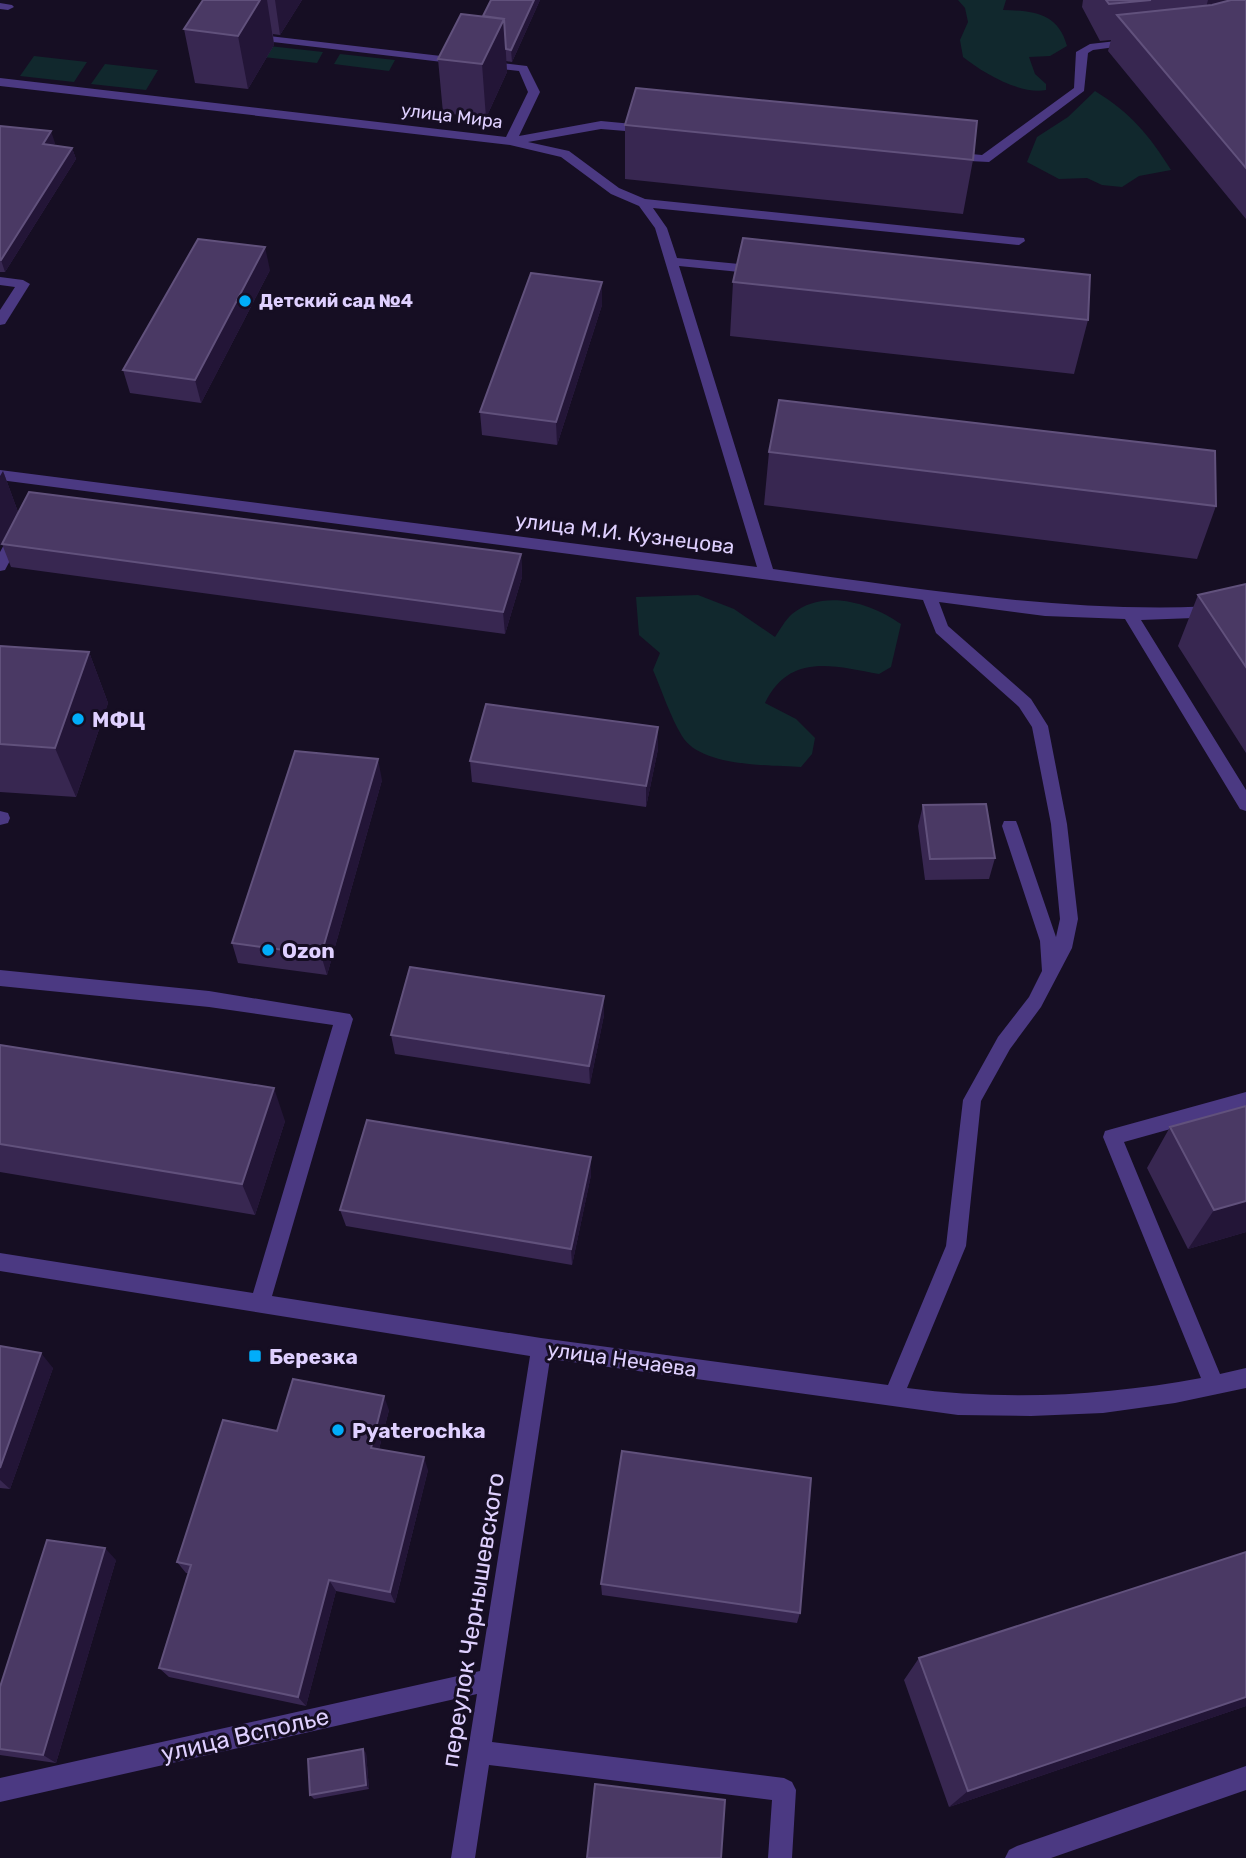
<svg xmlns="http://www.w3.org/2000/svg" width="1246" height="1858" viewBox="0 0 1246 1858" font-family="Rubik,sans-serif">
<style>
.green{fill:#11282d}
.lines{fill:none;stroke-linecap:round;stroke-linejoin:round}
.minor{fill:#4b3982;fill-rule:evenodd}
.wall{fill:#382751}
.shaded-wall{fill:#231537}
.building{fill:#4a3964;stroke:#61517c;stroke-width:2}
.poi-dot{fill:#01adfa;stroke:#160e23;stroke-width:2.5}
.labels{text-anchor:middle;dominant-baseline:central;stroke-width:6;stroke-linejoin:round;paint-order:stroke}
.far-street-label{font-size:18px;fill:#dfd0ff;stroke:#160e23}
.far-poi-label{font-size:18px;font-weight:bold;fill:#dfd0ff;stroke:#160e23;text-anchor:start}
.street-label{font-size:21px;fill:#dfd0ff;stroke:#160e23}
.poi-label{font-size:21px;font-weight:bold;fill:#dfd0ff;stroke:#160e23;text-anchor:start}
.near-street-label{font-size:24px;fill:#dfd0ff;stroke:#160e23}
</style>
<rect width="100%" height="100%" fill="#160e23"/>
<path class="green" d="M958,0H1006L1003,10C1034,11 1058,13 1067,46L1050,56L1029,57L1035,74L1046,84V90C1021,95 983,73 963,57L960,40L968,22L965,8Z
M269,46L323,52L317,63L263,57Z
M340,54L395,60L389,71L334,64Z
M34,56L87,62L74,82L20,76Z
M105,64L158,70L146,90L91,84Z
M1095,91C1131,113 1149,135 1171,170L1139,176L1122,187L1102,185L1087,178L1059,179L1027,162L1037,137L1068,117Z
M698,595L734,609L775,637C780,630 785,620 792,614C824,588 871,603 901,624L891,667L879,674C834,666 790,652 765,703L796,719L815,738L812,754L801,767C769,765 700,767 682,736C670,716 662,691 653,670L660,653L639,635L636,597Z"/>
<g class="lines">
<path class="minor" d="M0,3L12,5L14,7L8,10L0,9Z
M251,34L527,66L540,92L519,136L601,121L654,126L656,129L650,133L601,129L528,142L569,151L619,188L645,199L1024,238L1025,241L1019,245L653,208L667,228L677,258L760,266L766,270L760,274L679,266L773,569C930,590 1087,617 1246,604V616L1141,620L1246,790V811L1240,809L1125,619L1045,616L939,602L948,626L1031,699L1048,726L1067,824L1078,919L1072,948L1041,1007L1010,1049L981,1101L966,1246L907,1388C1006,1401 1104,1396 1201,1378L1103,1137L1105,1131L1112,1129L1246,1092V1108L1124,1142L1220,1374L1246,1368V1388L1175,1403L1103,1413L1031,1416L958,1415L550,1359L492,1742L784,1778L792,1782L796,1790L792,1858H768L772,1800L489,1765L475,1858H451L477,1694L0,1802V1778L480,1671L530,1356L0,1271V1253L253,1293L333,1025L209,1007L0,986V970L209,991L350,1014L353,1019L272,1296L541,1338L888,1385L946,1246L963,1100L998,1037L1029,997L1042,971L1040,941L1002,826L1004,821H1016L1018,826L1056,937L1060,919L1051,824L1032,727L1019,707L936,633L923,600L0,480V470L757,567L655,228L639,206L611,194L561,157L510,145L0,86V78L506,137L528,92L519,71L247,39L245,37Z
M1134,39L1138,40V44L1093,50L1088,53L1084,91L989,162L949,160L943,156L949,152L982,155L1074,88L1076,52L1090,44Z
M0,277L23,280L30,284L5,324L0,325V310L15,287L0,285Z
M17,529L24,534L5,570L0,571V552L12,530Z
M0,811L8,813L10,818L8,823L0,825Z
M1246,1766V1790L1051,1858H1005L1009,1850L1017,1846Z"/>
</g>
<path class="wall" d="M203,0H302L280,35L273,34L274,45L248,89L195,83L184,29Z
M491,0H540L512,62L506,61L507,72L486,118L443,113L438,59L483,16Z
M1083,0H1246V219L1108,51L1111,40L1100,41L1082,7Z
M625,125L973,160L963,214L625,179Z
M0,126L55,143L53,145L72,148L76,159L5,272H0Z
M270,270L201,403L130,393L123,370Z
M602,282V305L557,445L482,435L480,412Z
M733,282L1088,320L1074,374L730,336Z
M769,452L1216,506L1197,559L764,505Z
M3,471L18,512L521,554L522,577L505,634L11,567L2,544L15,519Z
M1246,584V753L1178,646L1198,595Z
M0,646L89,652L108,703L76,797L0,792Z
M658,727V749L646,807L472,782L470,761Z
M382,780L327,975L238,963L232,943Z
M923,805L995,858L989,879L925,880L918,826Z
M604,1015L590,1084L395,1054L391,1035Z
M0,1045L285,1121L255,1215L0,1172Z
M1246,1106V1232L1188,1249L1147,1168L1170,1127Z
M591,1157V1175L572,1265L346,1226L340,1210Z
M0,1346L53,1368L10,1489L0,1488Z
M389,1410L379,1449L428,1470L395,1603L336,1591L306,1706L169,1677L159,1668L189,1573H186L177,1562L277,1431Z
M116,1560L56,1763L0,1755V1687Z
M601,1584L800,1613L797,1623L602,1595Z
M919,1658L1246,1706L949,1807L904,1680Z
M366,1753L369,1789L314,1799L310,1795Z"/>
<path class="shaded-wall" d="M230,0H267L274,45L248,89L238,36L236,37Z
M275,0H302L280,35Z
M534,0H540L512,62L511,50Z
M1208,0H1246L1200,30Z
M504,19L507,72L486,118L482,64Z
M51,131L55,143L47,156L43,144Z
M72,148L76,159L5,272L1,260Z
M265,247L270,270L201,403L195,380Z
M602,282V305L557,445L556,422Z
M3,471L18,512L0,546V476Z
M521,554L522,577L505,634L503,612Z
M89,652L108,703L76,797L55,748Z
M658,727V749L646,807V786Z
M378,759L382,780L327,975L321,955Z
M604,996V1015L590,1084L589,1066Z
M274,1088L285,1121L255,1215L242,1184Z
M591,1157V1175L572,1265L571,1249Z
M1246,1201V1232L1188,1249L1214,1210Z
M41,1353L53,1368L10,1489L0,1480V1468Z
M384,1396L389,1410L376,1461L371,1448Z
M424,1457L428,1470L395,1603L390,1592Z
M105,1548L116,1560L56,1763L43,1755Z
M329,1580L336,1591L306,1706L298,1697Z
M1246,1697V1706L949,1807L968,1791Z
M363,1749L366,1753L369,1789L366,1785Z"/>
<path class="building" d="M203,0H260L238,36L184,29Z
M491,0H534L511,50L506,49L504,19L483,16Z
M1106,0H1151L1109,4Z
M1231,0H1246V168L1117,15L1212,5Z
M461,14L504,19L482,64L438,59Z
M636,88L977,121L973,160L625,125Z
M0,126L51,131L43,144L72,148L1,260H0Z
M743,238L1090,275L1088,320L733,282Z
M198,239L265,247L195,380L123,370Z
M531,273L602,282L556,422L480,412Z
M779,400L1215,451L1216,506L769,452Z
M29,492L521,554L503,612L2,544Z
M1246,584V667L1198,595Z
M0,646L89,652L55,748L0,744Z
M486,704L658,727L646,786L470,761Z
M295,751L378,759L321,955L232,943Z
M986,804L995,858L930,859L923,805Z
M410,967L604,996L589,1066L391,1035Z
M0,1045L274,1088L242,1184L0,1144Z
M1246,1106V1201L1214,1210L1170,1127Z
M367,1120L591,1157L571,1249L340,1210Z
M0,1346L41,1353L0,1468Z
M293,1379L384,1396L371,1448L424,1457L390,1592L329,1580L298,1697L159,1668L191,1565L177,1562L223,1420L277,1431Z
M622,1451L811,1478L800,1613L601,1584Z
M47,1540L105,1548L43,1755L0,1749V1687Z
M1246,1552V1697L968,1791L919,1658Z
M363,1749L366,1785L310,1795L308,1759Z
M595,1784L725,1800L721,1858H587Z"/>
<g class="poi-dot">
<circle cx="245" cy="301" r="7"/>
<circle cx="78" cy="719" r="7"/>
<circle cx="268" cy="950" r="7"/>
<rect x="248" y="1349" width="14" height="14" rx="3.5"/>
<circle cx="338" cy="1430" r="7"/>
</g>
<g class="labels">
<g class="far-street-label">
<text transform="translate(452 116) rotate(7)">улица Мира</text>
</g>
<g class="far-poi-label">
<text x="259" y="301">Детский сад №4</text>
</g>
<g class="street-label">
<text transform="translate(625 533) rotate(7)">улица М.И. Кузнецова</text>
<text transform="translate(622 1359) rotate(8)">улица Нечаева</text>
</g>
<g class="poi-label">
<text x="92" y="719">МФЦ</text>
<text x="282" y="950">Ozon</text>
<text x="269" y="1356">Березка</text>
<text x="352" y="1430">Pyaterochka</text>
</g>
<g class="near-street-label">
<text transform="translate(473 1620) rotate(-81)">переулок Чернышевского</text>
<text transform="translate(245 1735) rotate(-13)">улица Всполье</text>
</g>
</g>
</svg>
